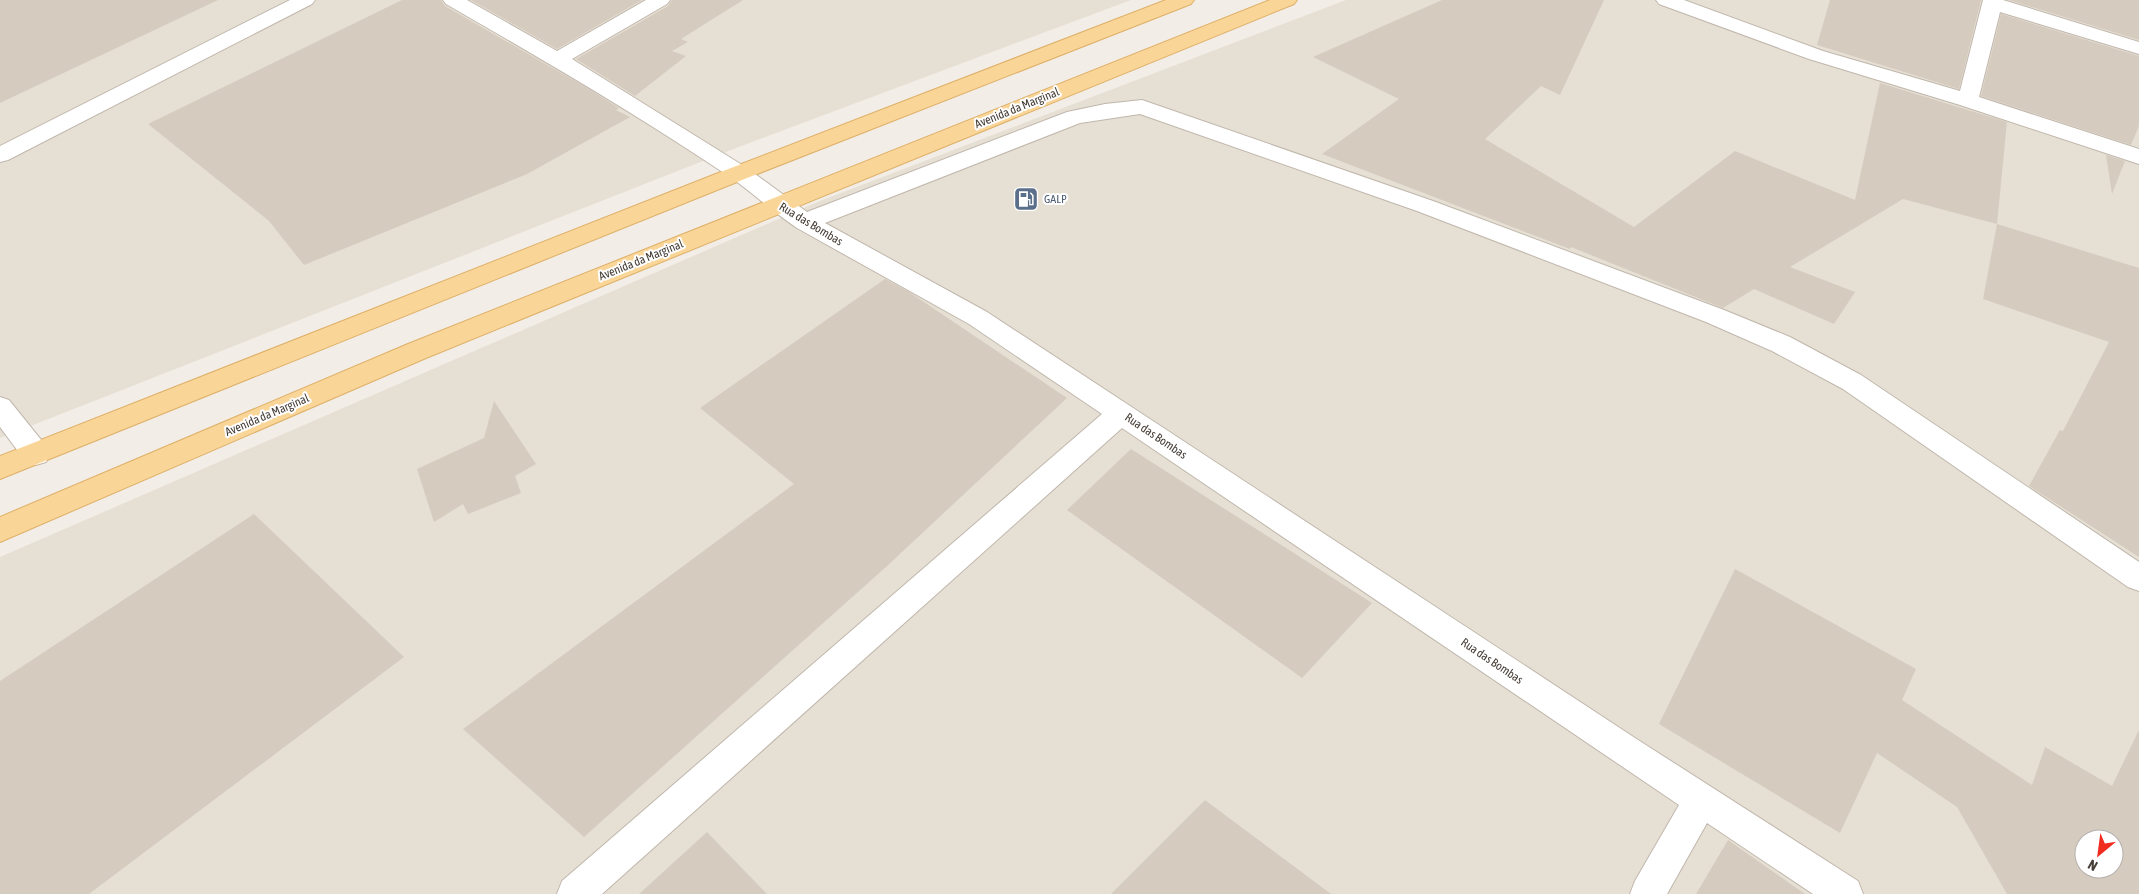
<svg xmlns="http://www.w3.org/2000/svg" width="2139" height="894" viewBox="0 0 2139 894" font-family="'Asap Condensed',sans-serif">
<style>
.residential{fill:#e6dfd4;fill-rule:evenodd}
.building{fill:#d6cbbf;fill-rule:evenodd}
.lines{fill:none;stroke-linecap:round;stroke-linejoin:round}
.minor-casing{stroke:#c0b7ac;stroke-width:2}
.primary-casing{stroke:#deb068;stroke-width:2}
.minor{fill:#fff;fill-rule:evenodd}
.primary{fill:#fad598;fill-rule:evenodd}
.labels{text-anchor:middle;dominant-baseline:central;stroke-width:4;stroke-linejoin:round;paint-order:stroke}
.street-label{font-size:12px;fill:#453d36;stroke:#fff}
.service-label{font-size:12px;fill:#4e5e75;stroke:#fff;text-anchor:start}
</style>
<rect width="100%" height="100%" fill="#f2ede6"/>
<path class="residential" d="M0,0H1131L736,148L0,438Z
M1346,0H2139V894H0V557L820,201ZM2084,839H2114V869H2084Z"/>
<path class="building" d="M0,0H218L0,103Z
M402,0H441L445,6L589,89L619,108L616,110L630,117L527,174L304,265L269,221L148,124Z
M471,0H642L557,49Z
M672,0H743L681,39L688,42L672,51L686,56L635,96L576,59L668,6Z
M1442,0H1604L1560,95L1541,86L1485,139L1634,227L1735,151L1855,200L1880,83L2007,122L1997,224L1903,199L1790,267L1855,292L1834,324L1754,289L1723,308L1571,247L1570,249L1322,154L1399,99L1313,57Z
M1830,0H1981L1959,89L1817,45Z
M2009,0H2139V40Z
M2001,14L2139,56V126L2131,145L1981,96Z
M2106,155L2125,161L2112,194Z
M1997,224L2139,268V557L2029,486L2060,430L2063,431L2109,342L1983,299Z
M885,279L909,292L1067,398L887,566L584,837L463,729L794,484L700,408Z
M494,401L536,464L515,476L521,493L468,514L463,504L434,522L417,469L484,438Z
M1131,449L1372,603L1302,678L1067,510Z
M254,514L404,657L89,894H0V681Z
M1735,569L1916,669L1902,700L2032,785L2045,747L2112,786L2139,730V894H2007L1957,807L1877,753L1840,833L1659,724ZM2084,839H2114V869H2084Z
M1205,800L1331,894H1111Z
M707,832L767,894H639Z
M1728,840L1805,894H1696Z"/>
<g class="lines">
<defs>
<path id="minor" d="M290,0H315L312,4L8,160L0,162V146Z
M443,0H467L557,51L646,0H670L667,4L572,59L747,168L807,212L1067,112L1105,104L1142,100L1433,201L1724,310L1790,337L1861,375L2139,562V591L2128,587L1843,389L1772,351L1706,322L1417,211L1140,114L1080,123L825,223L987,312L1635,738L1858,881L1863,894H1813L1707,823L1667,894H1630L1635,881L1679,805L1122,428L602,894H557L562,881L1102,414L969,324L797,228C773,212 753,193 730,177C638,115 542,59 446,4Z
M1656,0H1684L1823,51L1960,91L1983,0H2003L2139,42V54L2000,12L1979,97L2139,149V164L1960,105L1809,59L1659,4Z
M0,397L9,400L46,446L50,454L46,462L36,465L26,462L0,427Z"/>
<path id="primary" d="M1166,0H1194L1191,4L747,178L0,479V456L731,168Z
M1270,0H1297L1294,4L426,358L0,542V517L408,344Z"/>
</defs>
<use href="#minor" class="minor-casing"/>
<use href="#primary" class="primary-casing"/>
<use href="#minor" class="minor"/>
<use href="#primary" class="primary"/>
</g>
<defs>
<symbol id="fuel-square" viewBox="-11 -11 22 22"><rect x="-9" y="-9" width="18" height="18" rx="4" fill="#5c6f8a" stroke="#fff"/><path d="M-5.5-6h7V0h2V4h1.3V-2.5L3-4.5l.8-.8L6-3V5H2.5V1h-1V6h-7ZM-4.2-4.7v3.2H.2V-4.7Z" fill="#fff"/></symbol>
</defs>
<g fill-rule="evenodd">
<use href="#fuel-square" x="1012" y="185" width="28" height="28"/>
</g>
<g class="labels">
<g class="street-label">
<text transform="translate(1017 108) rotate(-22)">Avenida da Marginal</text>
<text transform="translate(811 224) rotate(31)">Rua das Bombas</text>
<text transform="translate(641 260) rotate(-22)">Avenida da Marginal</text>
<text transform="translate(267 415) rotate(-23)">Avenida da Marginal</text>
<text transform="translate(1156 436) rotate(34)">Rua das Bombas</text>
<text transform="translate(1492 661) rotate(34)">Rua das Bombas</text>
</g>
<g class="service-label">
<text x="1044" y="199">GALP</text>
</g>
</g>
<g transform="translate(2099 854) rotate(209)"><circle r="24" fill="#ffffff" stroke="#b5b1af"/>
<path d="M0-4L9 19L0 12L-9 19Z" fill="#f02c1f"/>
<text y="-8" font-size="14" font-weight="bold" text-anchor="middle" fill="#453d36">N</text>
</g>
</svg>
